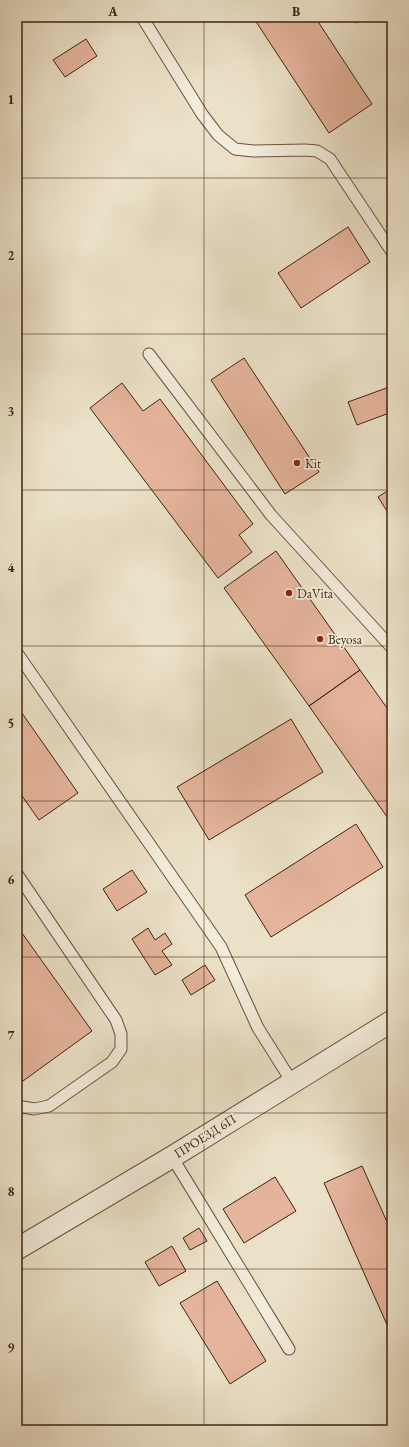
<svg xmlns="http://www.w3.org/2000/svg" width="409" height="1447" viewBox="0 0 409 1447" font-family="'EB Garamond',serif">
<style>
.building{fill:#e5b49c;stroke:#40230d}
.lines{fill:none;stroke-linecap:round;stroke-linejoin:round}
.lane-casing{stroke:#6b523c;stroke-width:13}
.street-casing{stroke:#6b523c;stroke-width:23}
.lane{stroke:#f2ecdb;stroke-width:11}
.street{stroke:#f2ecdb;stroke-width:21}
.grid{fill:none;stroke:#40230d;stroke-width:1;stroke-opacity:0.55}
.poi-dot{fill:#8f2418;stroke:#f2ecdb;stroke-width:1.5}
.labels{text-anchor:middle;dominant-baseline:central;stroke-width:3.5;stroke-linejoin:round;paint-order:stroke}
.poi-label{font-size:13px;fill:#40230d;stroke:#f2ecdb;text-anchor:start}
.street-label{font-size:13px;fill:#40230d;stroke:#f2ecdb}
.neatline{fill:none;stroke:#40230d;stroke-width:1.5}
.grid-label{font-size:13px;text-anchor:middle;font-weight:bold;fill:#40230d}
</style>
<rect width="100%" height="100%" fill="#ebe1c8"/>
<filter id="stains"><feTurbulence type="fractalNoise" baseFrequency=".005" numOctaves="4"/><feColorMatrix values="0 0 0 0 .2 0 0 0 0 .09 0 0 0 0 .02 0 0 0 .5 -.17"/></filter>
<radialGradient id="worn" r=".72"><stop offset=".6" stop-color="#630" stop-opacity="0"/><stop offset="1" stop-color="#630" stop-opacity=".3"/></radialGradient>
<path class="building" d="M253,17H315L372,104L329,133Z
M352,17H365L356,23Z
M86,39L97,56L65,77L53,60Z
M348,227L370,262L301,308L278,273Z
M244,358L319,472L285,494L211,380Z
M122,383L143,411L160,399L253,524L239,535L252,552L218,578L90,408Z
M392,386V412L357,425L348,402Z
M392,488V519L378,497Z
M276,551L360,670L309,706L224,588Z
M360,670L392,715V824L309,706Z
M17,706L78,793L39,820L17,789Z
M291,719L323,772L209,840L177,787Z
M356,824L383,867L271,937L245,895Z
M132,870L147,892L117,911L103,889Z
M17,926L92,1031L23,1081L17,1073Z
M148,928L155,940L165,933L172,944L162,951L172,965L155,975L132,939Z
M205,965L215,980L191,995L182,980Z
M362,1166L392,1233V1336L324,1183Z
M275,1177L296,1211L244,1243L223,1209Z
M199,1228L207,1241L190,1250L183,1238Z
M172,1246L186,1271L159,1286L145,1262Z
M217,1281L266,1361L230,1384L180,1303Z"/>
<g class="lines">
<defs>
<path id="lane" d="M142,17L202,114L218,135L235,149L253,151L305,150L317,151L330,159L392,252
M149,354L271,515L392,648
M17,653L221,947L258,1028L292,1082
M17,874L116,1020L121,1034V1049L112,1062L49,1106L34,1109L17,1106
M172,1157L289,1349"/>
<path id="street" d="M17,1249L172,1157L392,1021"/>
</defs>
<use href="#lane" class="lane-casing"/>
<use href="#street" class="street-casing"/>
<use href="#lane" class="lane"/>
<use href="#street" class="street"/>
</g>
<path class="grid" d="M204,17V1430M17,178H392M17,334H392M17,490H392M17,646H392M17,801H392M17,957H392M17,1113H392M17,1269H392"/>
<g class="poi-dot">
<circle cx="297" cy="463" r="4"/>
<circle cx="289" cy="593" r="4"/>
<circle cx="320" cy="639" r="4"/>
</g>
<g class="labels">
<g class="poi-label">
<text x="305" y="463">Kit</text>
<text x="297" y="593">DaVita</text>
<text x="328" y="639">Beyosa</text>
</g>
<g class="street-label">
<text transform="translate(205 1136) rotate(-32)">ПРОЕЗД 6П</text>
</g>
</g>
<rect width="409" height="1447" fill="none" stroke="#ebe1c8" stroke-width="44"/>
<rect x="22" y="22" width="365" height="1403" class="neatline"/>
<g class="grid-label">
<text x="113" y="16">A</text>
<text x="296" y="16">B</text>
<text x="11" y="104">1</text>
<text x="11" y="260">2</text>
<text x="11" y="416">3</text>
<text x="11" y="572">4</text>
<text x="11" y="728">5</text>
<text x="11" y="884">6</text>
<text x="11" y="1040">7</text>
<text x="11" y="1196">8</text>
<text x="11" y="1352">9</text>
</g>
<rect width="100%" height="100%" filter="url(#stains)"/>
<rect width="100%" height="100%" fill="url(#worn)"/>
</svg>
